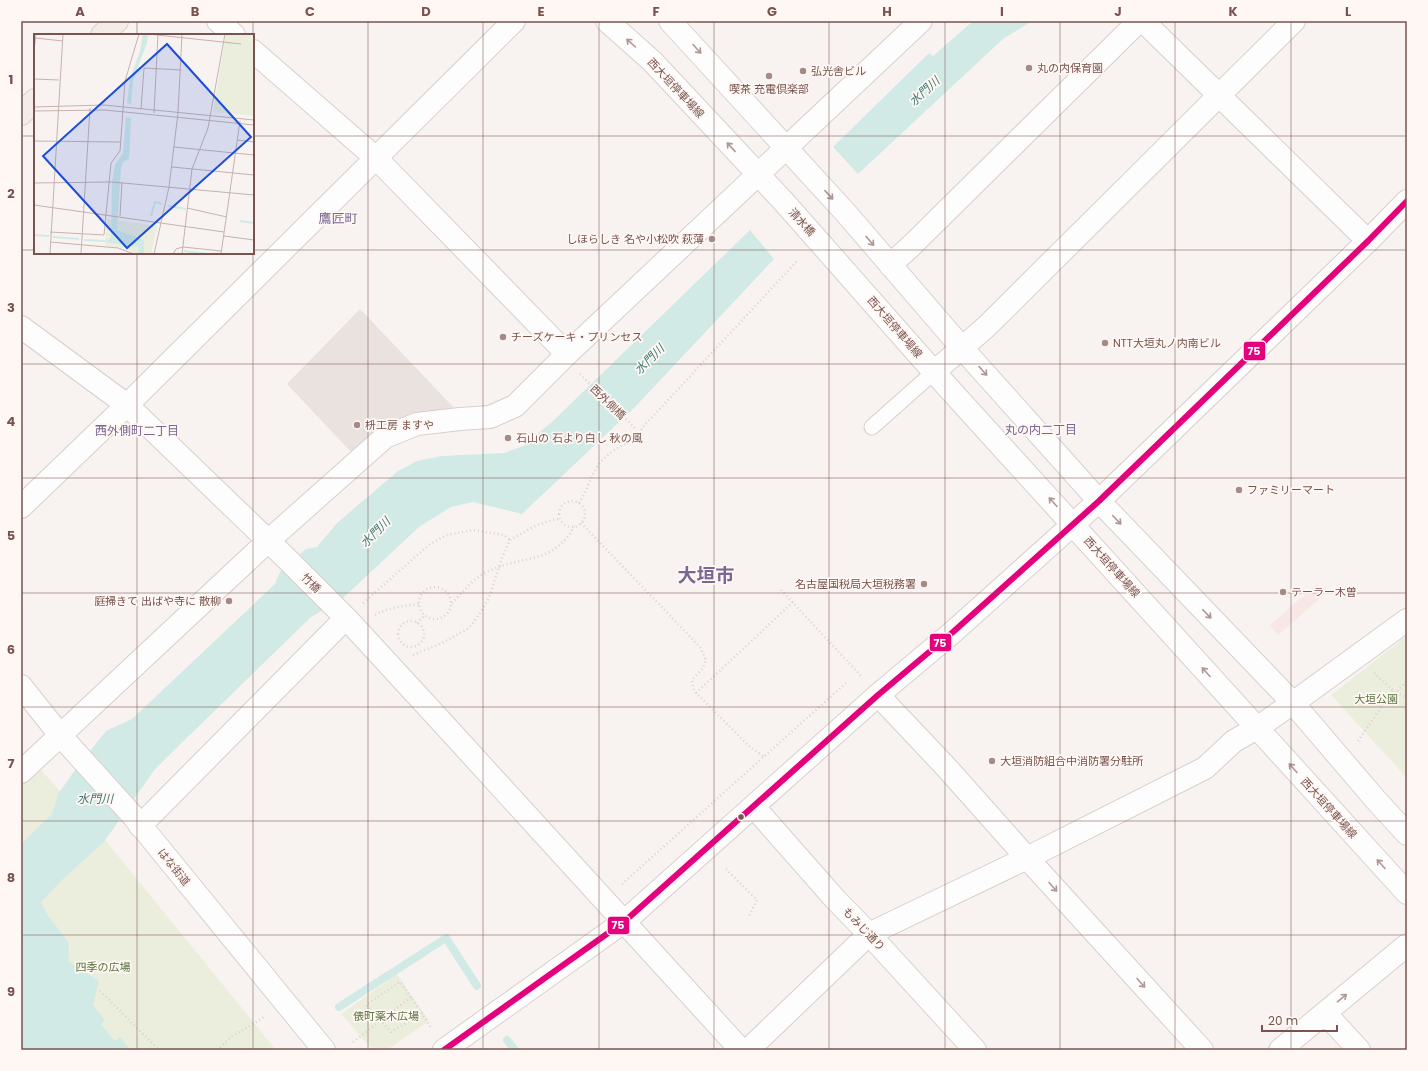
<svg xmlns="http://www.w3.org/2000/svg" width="1428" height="1071" viewBox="0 0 1428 1071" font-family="Poppins,'Noto Sans JP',sans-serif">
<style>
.commercial{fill:#f7e7e5}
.industrial{fill:#eae2df}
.green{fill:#ebeedc}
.water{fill:#d2eae6}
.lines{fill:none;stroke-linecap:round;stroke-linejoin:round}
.stream{stroke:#d2eae6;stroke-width:8}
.lane-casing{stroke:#d8cfcc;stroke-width:17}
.street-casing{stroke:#d8cfcc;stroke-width:24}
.secondary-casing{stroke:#d9d0ce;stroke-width:24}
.primary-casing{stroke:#dacfcc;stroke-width:24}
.path{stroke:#dbd1d0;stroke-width:2.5;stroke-dasharray:1 3;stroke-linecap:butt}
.lane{stroke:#fefdfd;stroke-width:15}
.street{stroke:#fefdfd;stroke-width:22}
.secondary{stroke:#fefdfd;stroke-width:22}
.primary{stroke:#f3ece8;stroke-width:22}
.bus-1-casing{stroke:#fef7f3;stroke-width:9}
.bus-1{stroke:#e5007d;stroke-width:6}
.oneway{stroke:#ae9795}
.grid{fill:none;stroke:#78534f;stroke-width:1;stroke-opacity:0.55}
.poi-dot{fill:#a58b87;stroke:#fef7f3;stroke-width:1.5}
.bus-dot{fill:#78534f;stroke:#fef7f3;stroke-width:1.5}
.labels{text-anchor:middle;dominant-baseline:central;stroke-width:3.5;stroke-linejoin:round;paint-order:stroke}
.poi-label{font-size:11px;fill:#78534f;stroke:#fef7f3;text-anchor:start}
.street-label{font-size:11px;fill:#78534f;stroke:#fef7f3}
.park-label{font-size:11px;fill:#607744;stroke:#fef7f3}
.water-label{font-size:12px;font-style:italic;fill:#427c76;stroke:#fef7f3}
.neighbourhood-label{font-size:12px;fill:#7a6793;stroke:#fef7f3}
.quarter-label{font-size:13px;fill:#7a6793;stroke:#fef7f3}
.town-label{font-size:19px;font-weight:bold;fill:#7a6793;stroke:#fef7f3}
.inset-river{fill:none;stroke:#d2eae6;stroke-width:2}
.inset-road{fill:none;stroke:#c5b3b0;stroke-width:1}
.view{fill:#1d4ed8;fill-opacity:0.15;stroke:#1d4ed8;stroke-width:2}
.inset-edge{fill:none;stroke:#78534f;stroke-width:2}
.line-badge{stroke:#fef7f3;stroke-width:1.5}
.badge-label{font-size:11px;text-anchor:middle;font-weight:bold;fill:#fff}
.neatline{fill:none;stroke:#78534f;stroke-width:1.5}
.grid-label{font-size:13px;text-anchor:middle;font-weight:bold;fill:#78534f}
</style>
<rect width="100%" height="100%" fill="#f8f3f0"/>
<path class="commercial" d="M1317,584L1325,594L1278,635L1270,625Z"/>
<path class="industrial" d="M360,309L454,408L410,420L352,453L287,384Z"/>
<path class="green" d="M1407,636V778L1331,695Z
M39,768L106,841L276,1050H21V785Z
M397,974L429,1021L388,1049L370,1047L341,1014Z"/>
<path class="water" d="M973,21H1032L1003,39L858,174L833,147L929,53L933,56Z
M750,230L774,259L635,407L522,514L473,502L451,507L419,527L343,598L311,617L155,769L104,842L65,877L41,902L47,914L69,943L68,961L99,981L93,1005L105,1020L101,1024L115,1041L120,1037L131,1050H21V844L52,814L58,794L75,770L106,731L132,719L275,584L280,572L288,564L306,549L317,547L337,523L398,471L417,461L442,456L504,453L523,446L553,421Z"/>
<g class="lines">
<path class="stream" d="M339,1007L446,938L477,986
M507,1040L515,1050"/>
<defs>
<path id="lane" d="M872,427L934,372"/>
<path id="street" d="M218,21L234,35
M1143,21L1368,241
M253,51L377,159L567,354
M890,265L911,246L1139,21
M21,327L127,405L286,558L346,618L439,719L741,1050
M934,372L986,327L1294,21
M1099,501L1368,241L1407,201
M21,507L127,405L514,21
M878,695L946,767L1027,858L1202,1050
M21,772L268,541L385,437L417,424L460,419L490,417L515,406L567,354L921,21
M140,826L346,618
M1325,1013L1359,1050
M748,1050L869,934L1027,858L1205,768L1234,741L1257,728L1293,703L1407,620
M1280,1050L1407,945"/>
<path id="secondary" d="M607,21L652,61L784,202L934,372L1407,893
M670,21L845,212L962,348L1099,501L1293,703L1375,799L1407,834
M21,686L60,735L133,816L324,1050
M754,807L835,899L869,934L975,1050
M444,1050L625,921L878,695L953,632L1099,501"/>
<path id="primary" d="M102,35L117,21
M21,114L35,100"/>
</defs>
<use href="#lane" class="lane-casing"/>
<use href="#street" class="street-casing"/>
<use href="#secondary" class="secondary-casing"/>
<use href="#primary" class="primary-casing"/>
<path class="path" d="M580,374L634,427L638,438L642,428L798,260
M559 514a13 13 0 1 1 26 0a13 13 0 1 1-26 0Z
M579,503C586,493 589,482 594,472C603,455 620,445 638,438
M581,523L700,647L706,660L703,668L692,680L694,691L749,746L764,757
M419 603a16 16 0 1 1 32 0a16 16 0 1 1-32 0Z
M781,590L862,677
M363,603L430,544L447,535L473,530L504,535L510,540
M452,603C463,592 474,577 489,571C521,555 553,565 574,527
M375,615C389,607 404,606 419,604
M398 634a13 13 0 1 1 26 0a13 13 0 1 1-26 0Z
M417,623L424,616
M413,655L442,643L469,628L480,613L489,598L502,558L510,540L535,526L552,520L560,519
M1374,673L1396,693L1407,680
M696,693L793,602
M1396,693L1406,697L1407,701
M1358,741L1393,690
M726,869L757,900L748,918
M622,884L846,683
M100,991L159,1050
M411,997L400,982L366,1005L391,1032L422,1014
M353,1042L411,997L432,1029
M217,1050L231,1037L266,1016"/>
<use href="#lane" class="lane"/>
<use href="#street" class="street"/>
<use href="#secondary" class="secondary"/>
<use href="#primary" class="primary"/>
<defs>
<path id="bus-1" d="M444,1050L625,921L878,695L953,632L1099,501L1368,241L1407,201"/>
</defs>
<use href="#bus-1" class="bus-1-casing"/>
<use href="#bus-1" class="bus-1"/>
</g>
<defs><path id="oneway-shaft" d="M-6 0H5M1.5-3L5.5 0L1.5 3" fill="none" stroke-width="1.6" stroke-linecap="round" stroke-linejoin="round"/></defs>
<g class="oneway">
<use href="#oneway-shaft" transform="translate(631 43) rotate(-138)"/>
<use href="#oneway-shaft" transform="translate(697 49) rotate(48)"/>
<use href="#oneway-shaft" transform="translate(731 147) rotate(-133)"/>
<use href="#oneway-shaft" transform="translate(829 195) rotate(47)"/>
<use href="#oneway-shaft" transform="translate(870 241) rotate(50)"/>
<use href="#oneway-shaft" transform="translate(983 371) rotate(48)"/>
<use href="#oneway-shaft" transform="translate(1053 502) rotate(-132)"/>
<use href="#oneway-shaft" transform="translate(1117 520) rotate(46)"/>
<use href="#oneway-shaft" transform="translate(1207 614) rotate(46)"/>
<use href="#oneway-shaft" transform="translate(1206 672) rotate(-132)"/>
<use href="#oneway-shaft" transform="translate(1293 768) rotate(-132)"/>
<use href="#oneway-shaft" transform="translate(1381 864) rotate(-132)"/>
<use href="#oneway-shaft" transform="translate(1053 887) rotate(48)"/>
<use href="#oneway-shaft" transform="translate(1141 983) rotate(48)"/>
<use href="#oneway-shaft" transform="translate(1342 998) rotate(-39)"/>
</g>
<path class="grid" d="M137,21V35M253,21V35M368,21V1050M483,21V1050M599,21V1050M714,21V1050M829,21V1050M945,21V1050M1060,21V1050M1175,21V1050M1291,21V1050M21,136H35M253,136H1407M21,250H35M253,250H1407M137,253V1050M253,253V1050M21,364H1407M21,478H1407M21,593H1407M21,707H1407M21,821H1407M21,935H1407"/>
<g class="poi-dot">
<circle cx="1029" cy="68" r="4"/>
<circle cx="803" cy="71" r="4"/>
<circle cx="769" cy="76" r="4"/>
<circle cx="712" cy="239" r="4"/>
<circle cx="503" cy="337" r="4"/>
<circle cx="1105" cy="343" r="4"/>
<circle cx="357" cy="425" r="4"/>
<circle cx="508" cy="438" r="4"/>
<circle cx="1239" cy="490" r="4"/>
<circle cx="924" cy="584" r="4"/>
<circle cx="1283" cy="592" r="4"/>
<circle cx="229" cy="601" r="4"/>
<circle cx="992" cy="761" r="4"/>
</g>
<circle class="bus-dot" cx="741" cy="817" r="3.5"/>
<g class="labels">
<g class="poi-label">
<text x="1037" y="68">丸の内保育園</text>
<text x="811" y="71">弘光舎ビル</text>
<text x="769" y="89" text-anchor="middle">喫茶 充電倶楽部</text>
<text x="704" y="239" text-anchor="end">しほらしき 名や小松吹 萩薄</text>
<text x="511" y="337">チーズケーキ・プリンセス</text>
<text x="1113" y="343">NTT大垣丸ノ内南ビル</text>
<text x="365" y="425">枡工房 ますや</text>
<text x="516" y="438">石山の 石より白し 秋の風</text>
<text x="1247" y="490">ファミリーマート</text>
<text x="916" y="584" text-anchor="end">名古屋国税局大垣税務署</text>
<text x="1291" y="592">テーラー木曽</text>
<text x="221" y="601" text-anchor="end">庭掃きて 出ばや寺に 散柳</text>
<text x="1000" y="761">大垣消防組合中消防署分駐所</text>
</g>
<g class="street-label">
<text transform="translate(676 88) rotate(47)">西大垣停車場線</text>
<text transform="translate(802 222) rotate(48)">清水橋</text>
<text transform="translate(895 327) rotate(49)">西大垣停車場線</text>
<text transform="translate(608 402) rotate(44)">西外側橋</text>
<text transform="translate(1112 567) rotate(48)">西大垣停車場線</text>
<text transform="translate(311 583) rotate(45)">竹橋</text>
<text transform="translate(1329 808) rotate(48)">西大垣停車場線</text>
<text transform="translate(174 867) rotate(51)">はな街道</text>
<text transform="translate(864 929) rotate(46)">もみじ通り</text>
</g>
<g class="park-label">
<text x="1376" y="699">大垣公園</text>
<text x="103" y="967">四季の広場</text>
<text x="386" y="1016">俵町薬木広場</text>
</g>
<g class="water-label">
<text transform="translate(924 91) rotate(-42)">水門川</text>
<text transform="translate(649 359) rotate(-45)">水門川</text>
<text transform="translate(375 532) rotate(-45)">水門川</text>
<text x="95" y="798">水門川</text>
</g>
<g class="neighbourhood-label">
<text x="1041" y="429">丸の内二丁目</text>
<text x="137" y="430">西外側町二丁目</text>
</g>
<g class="quarter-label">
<text x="338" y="218">鷹匠町</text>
</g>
<g class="town-label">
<text x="706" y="575">大垣市</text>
</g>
</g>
<g transform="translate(34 34)">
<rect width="220" height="220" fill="#f8f3f0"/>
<path d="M192,0H220V82L179,78ZM73,185L124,192L117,220H101L92,214L71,212Z" fill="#ebeedc"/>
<path d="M109,0H114L113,9L99,47L97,70L93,69L96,44L106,17ZM92,83L97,84L96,107L95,125L89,128L87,134L83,196L110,206V220H106L104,213L71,208L77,204L78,148L81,131L89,119Z" fill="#d2eae6"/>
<path class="inset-river" d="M134,172L152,175M117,182L121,168L128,170M206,187L220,189M0,201L15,202M19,203L45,205M50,206L71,207M150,217L173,220"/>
<path class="inset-road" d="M114,0L207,10M1,4L29,7M0,17L2,0M0,45L25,46M0,73L70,71L220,86M107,75L110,34L147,36M0,77L71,76L220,91M120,79L124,0M203,106L220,108M0,107L86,108M140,113L220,121M138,133L220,141M0,149L78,148L220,161M0,171L190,198M153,174L193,183M86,182L88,148M16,198L70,201L77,129L86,117L91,47L105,0M190,202L220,206M16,208L84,214L100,220M16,220L29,0M47,220L56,74M120,220L135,153L144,79L148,0M139,220L142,215L149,213L187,217M148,220L158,135L174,94L191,0M187,220L206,87"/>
<path class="view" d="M133,10L217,103L93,214L9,122Z"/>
<rect width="220" height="220" class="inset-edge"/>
</g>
<g class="line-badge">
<rect x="1243" y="341" width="23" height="20" rx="4" fill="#e5007d"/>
<rect x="929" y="633" width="23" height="19" rx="4" fill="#e5007d"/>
<rect x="607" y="916" width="23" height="19" rx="4" fill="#e5007d"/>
</g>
<g class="badge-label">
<text x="1254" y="355">75</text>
<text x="940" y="647">75</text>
<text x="618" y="929">75</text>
</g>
<rect width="1428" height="1071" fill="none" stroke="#fef7f3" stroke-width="44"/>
<path d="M1262 1025v6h75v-6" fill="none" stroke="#78534f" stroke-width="2"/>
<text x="1268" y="1025" font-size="12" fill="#78534f" stroke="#fef7f3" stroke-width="3" paint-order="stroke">20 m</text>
<rect x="22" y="22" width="1384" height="1027" class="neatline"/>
<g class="grid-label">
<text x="80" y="16">A</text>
<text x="195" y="16">B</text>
<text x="310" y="16">C</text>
<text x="426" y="16">D</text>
<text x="541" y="16">E</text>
<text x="656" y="16">F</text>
<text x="772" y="16">G</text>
<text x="887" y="16">H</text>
<text x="1002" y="16">I</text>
<text x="1118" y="16">J</text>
<text x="1233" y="16">K</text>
<text x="1348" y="16">L</text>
<text x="11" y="84">1</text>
<text x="11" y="198">2</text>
<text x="11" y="312">3</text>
<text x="11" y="426">4</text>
<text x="11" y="540">5</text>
<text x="11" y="654">6</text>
<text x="11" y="768">7</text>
<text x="11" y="882">8</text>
<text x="11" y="996">9</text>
</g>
</svg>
